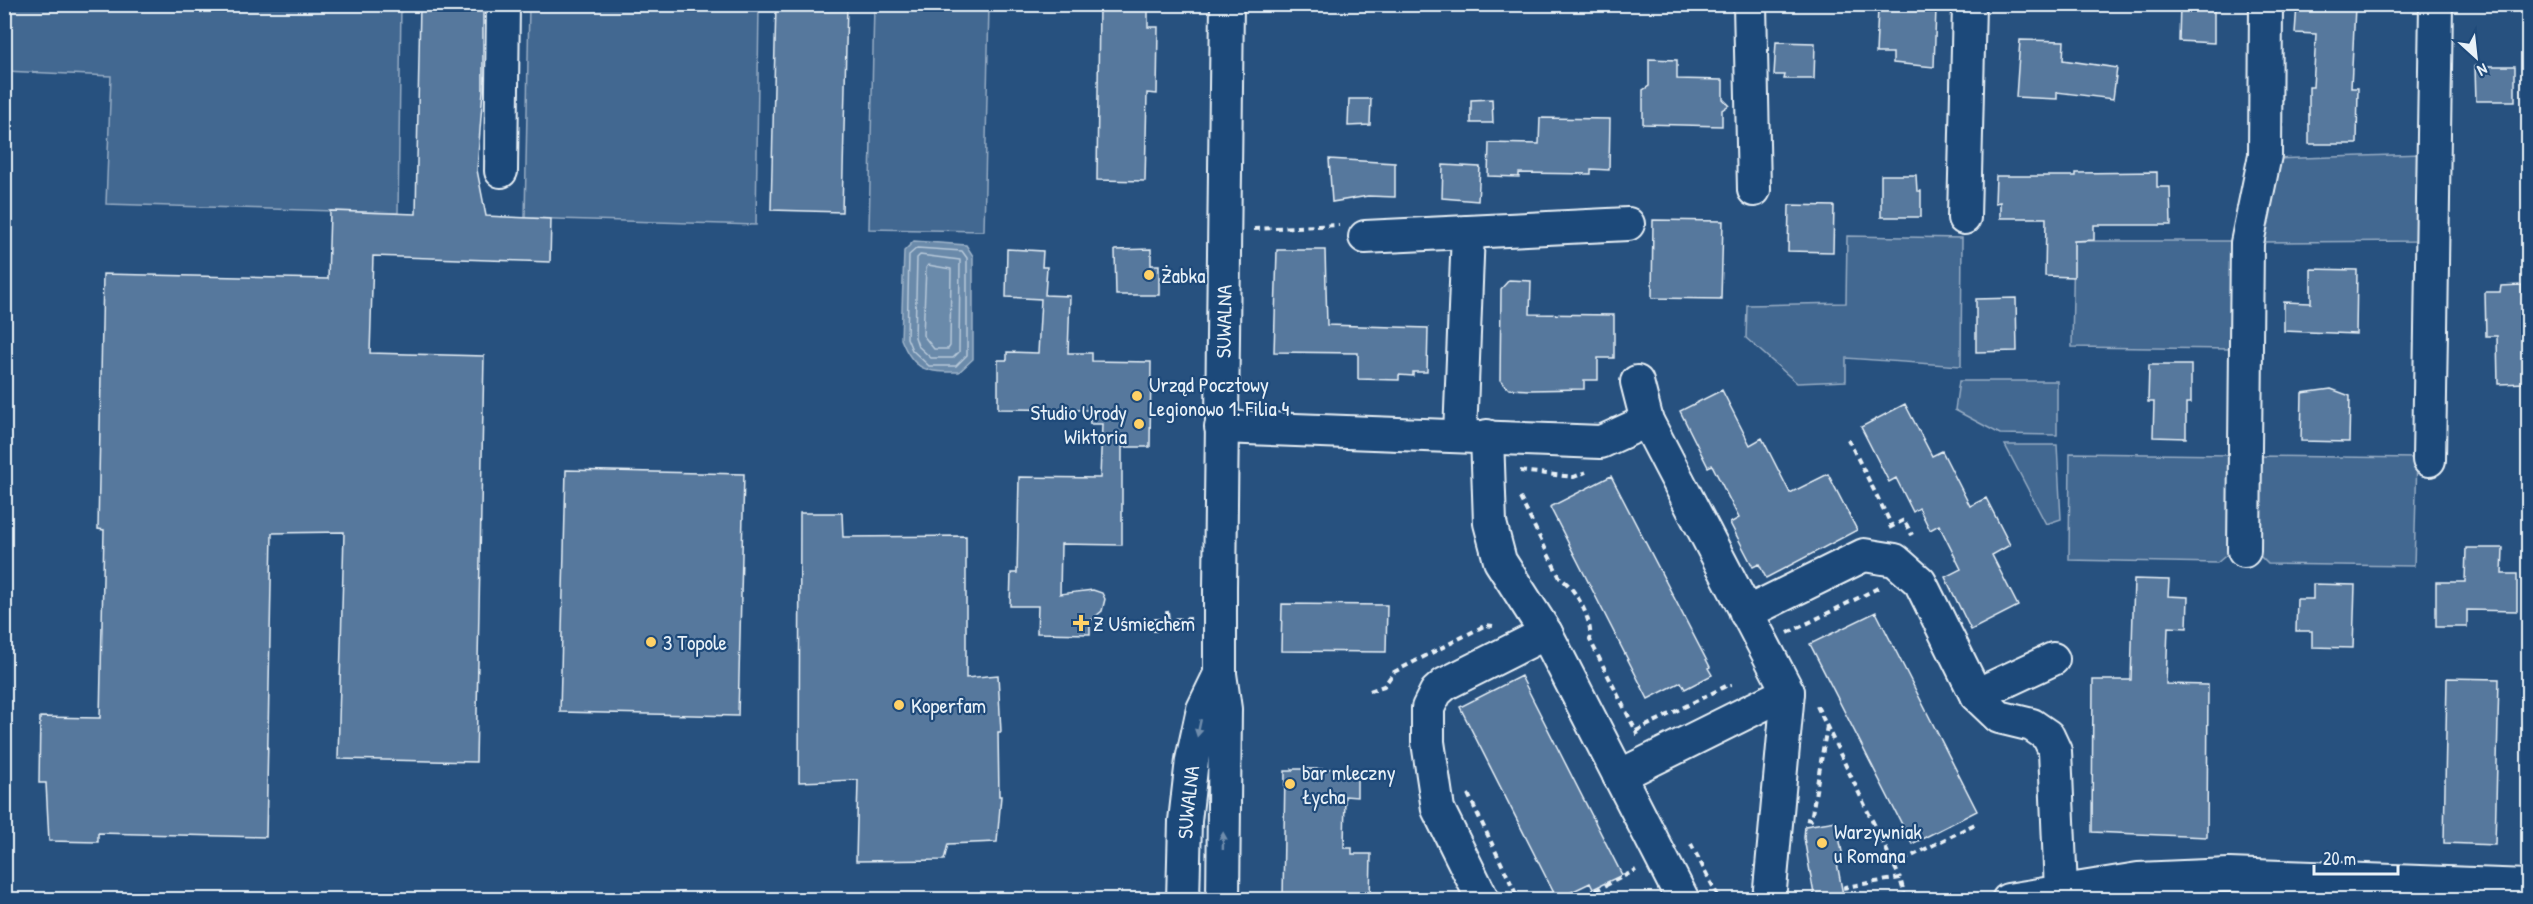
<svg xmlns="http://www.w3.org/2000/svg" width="2533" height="904" viewBox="0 0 2533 904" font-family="'Patrick Hand',sans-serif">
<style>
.green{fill:#436891;stroke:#96acc4;stroke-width:1.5}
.water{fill:#6b8aaa;stroke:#9db3c9;stroke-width:1.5}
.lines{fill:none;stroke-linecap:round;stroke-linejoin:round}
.shore{stroke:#b6c8d9;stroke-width:1.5}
.building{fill:#57789d;stroke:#e8f1f8;stroke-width:1.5}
.minor-casing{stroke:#e8f1f8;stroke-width:36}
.path{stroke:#e8f1f8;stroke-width:4;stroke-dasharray:6 4.5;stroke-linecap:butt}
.minor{stroke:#1f4a7a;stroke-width:32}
.oneway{fill:#6f8dac}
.poi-dot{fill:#ffd166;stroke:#1f4a7a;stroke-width:2}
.labels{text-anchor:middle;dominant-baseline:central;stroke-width:4.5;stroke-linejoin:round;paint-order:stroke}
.poi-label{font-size:21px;fill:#e8f1f8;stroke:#1f4a7a;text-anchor:start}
.street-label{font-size:21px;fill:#e8f1f8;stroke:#1f4a7a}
</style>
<rect width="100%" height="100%" fill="#27517f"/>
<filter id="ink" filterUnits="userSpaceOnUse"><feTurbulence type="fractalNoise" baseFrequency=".0167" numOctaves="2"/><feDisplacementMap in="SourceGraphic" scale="12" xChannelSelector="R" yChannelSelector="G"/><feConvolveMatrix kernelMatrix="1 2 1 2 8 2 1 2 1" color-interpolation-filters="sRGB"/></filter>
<g filter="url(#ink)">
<path class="green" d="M5,4L401,5L398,213L106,204L111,76L5,71Z
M529,5H759L756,225L525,218Z
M874,5H989L984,231L869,229Z
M2422,154L2420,241L2260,242L2275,159Z
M1847,236L1962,238L1961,366L1846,358V381L1797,383L1746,338L1747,305L1846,303Z
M2074,241H2236L2232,349L2072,347Z
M1959,381H2057V435L2000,434L1955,410Z
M2005,445H2057L2061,519L2046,524Z
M2070,453L2231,455L2230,552L2217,563L2069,560Z
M2258,456L2417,458L2414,566L2268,564L2257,553Z"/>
<path class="water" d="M914,241L966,245L973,256V359L959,372C927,372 914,372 901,339L904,251Z"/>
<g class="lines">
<path class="shore" d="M917,248L962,251L967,258V355L956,366H929L912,350L907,338L909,255Z
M920,255L960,260L959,352L953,358H931L918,346L915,337L917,258Z
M928,265L951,269L950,346L948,349H934L923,335L926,268Z"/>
</g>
<path class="building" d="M420,4H483V90L477,170L486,216L551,219L550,262L373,256L370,353L484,356L476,762L338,759L344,532L272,533L266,837L98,833V842L49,841L46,783H39L40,717L100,718L104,530L98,529L103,274L328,279L330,211L416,214Z
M776,4H847L842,212L771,210Z
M1099,4H1148V27H1158L1157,94L1147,93L1145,181L1097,180Z
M2180,4H2214V43L2179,41Z
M2297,5L2355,7L2351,88H2358L2357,144H2309V87H2313L2316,34L2295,33Z
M1903,7L1936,8L1934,67L1893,63V53H1876L1878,8L1903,9Z
M2020,40L2064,41L2063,60L2117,68L2113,99L2057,92V99L2016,97Z
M1776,42L1815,43L1814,79H1784L1785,75H1774Z
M1649,59L1677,60V79L1723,80V99L1729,105L1722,110V126L1643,124V90L1649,86Z
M2475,66H2515V101H2476Z
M1349,99H1371L1370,125L1348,126Z
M1492,99L1493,123H1471V100Z
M1540,118L1610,119L1609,170L1591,169V174L1519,173V177L1488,176L1489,143L1539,144Z
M1329,159L1395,163V197L1368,196L1332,202Z
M1443,165L1480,167L1478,201L1442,198Z
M2157,172V187H2170L2171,225H2094V240L2074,241V277L2045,276L2046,218H2000V202L1995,203L1996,176H2076V173Z
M1881,175H1916L1917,191H1921V217H1881Z
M1789,205L1834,206L1833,252L1788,251Z
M1653,220L1723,221L1721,299L1652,298Z
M1007,249L1043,251L1042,267H1047L1045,295L1070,296L1068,353H1092V361L1151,362L1150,447H1122V545L1061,544L1060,594L1093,590L1102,593L1105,599L1102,611L1090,621V634L1037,633L1038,606H1010L1011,573H1017L1019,477L1100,478L1102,424H1090L1089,410L998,409V360H1007V352L1038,353L1041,299L1006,297Z
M1151,249V265H1159V295H1116L1115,250Z
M1277,250H1325L1327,325L1428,328L1427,372H1413V376L1399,375V380L1358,379V353L1274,352Z
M2311,269L2357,270L2356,334L2284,331V302L2311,303Z
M1509,280L1531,281L1530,314L1614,315V358H1598V380H1584V389L1530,390L1509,389L1500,380L1501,289Z
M2522,285V292H2529L2527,383L2498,384L2497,336H2486L2485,292H2500L2501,286Z
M2016,298L2017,351L1976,352V299Z
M2149,365H2191V403H2186V438L2153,437L2154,402H2148Z
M2331,389L2350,396L2349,442L2301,441L2302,393Z
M1722,390L1750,445L1762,438L1790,493L1828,474L1857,530L1766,578L1759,564L1753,567L1730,523L1739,518L1712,465L1708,467L1680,411Z
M1905,404L1932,456L1942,451L1970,506L1986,498L2010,545L1992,555L2018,606L1971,630L1945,577L1961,569L1939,525L1930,530L1919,508L1913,512L1896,478L1889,482L1861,427Z
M566,470L744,474L738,716L560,712Z
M1611,476L1710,667L1708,668L1712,675L1685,689L1681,682L1648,699L1550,507Z
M800,513H842L843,537L966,536V678L998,675L1001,732H998L999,796H1001L997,842L948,844L944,860L856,861L858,780L799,782Z
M2466,548H2503L2502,574H2517V611L2467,610V627H2436V582H2465Z
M2134,579L2169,580L2168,596L2188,597L2187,628L2168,627L2166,684L2208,685L2207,837L2092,832L2093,680H2131Z
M2313,584L2355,585L2353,648L2312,647V631H2296L2297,599H2313Z
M1282,604L1387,605L1386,652L1281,651Z
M1876,612L1977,811L1912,844L1810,644Z
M1521,676L1622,875L1593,889L1590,883L1557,899L1460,707Z
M2447,678L2499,679L2495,845L2444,843Z
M1292,769H1357V797L1345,796L1344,848H1352V854H1371L1370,900L1283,899L1285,771H1292Z
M1836,821L1843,857L1836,858L1844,900H1815L1804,838L1805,826Z"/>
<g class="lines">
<defs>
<g id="minor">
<path d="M1750,4L1754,190"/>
<path d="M501,171L503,4"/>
<path d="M1964,218L1969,4"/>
<path d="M1365,237L1628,224"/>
<path d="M1637,382L1647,421L1788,692L1769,900"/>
<path d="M1221,427L1601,442L1647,421"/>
<path d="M1460,435L1468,232"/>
<path d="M1487,436L1490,523L1500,561L1546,633L1683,900"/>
<path d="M2429,460L2436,4"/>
<path d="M2244,551L2247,243L2265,155L2266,4"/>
<path d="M1746,613L1864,555L1895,560L1920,582L1976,695L1999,717L2032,725L2048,736L2055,751L2061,890"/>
<path d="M1976,695L2053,659"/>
<path d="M1619,776L1788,692"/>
<path id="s1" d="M1183,900L1185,821L1192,760L1203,709L1220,674"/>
<path id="s2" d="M1223,900L1225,709L1220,674V587L1227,4"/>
<path d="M1483,900L1438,809L1428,742V708L1436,692L1445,684L1546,633"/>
<path d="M2008,900L2138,879L2229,875L2528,886"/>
</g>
</defs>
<use href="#minor" class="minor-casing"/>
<path class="path" d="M1254,229L1339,225
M1848,439L1892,526
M1520,471L1574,477L1586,472
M1520,498L1560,578C1576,588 1593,621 1590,640L1638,735
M1889,528L1904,520L1912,535
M1167,611L1168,620
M1155,632V620L1191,619
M1788,633L1878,588
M1370,691L1384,686L1394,672L1486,625L1493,626
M1817,706L1900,878
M1636,731L1726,686L1732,685
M1468,794L1519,900
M1806,819L1811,820L1827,726
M1691,844L1720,900
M1894,865L1977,823
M1577,900L1636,870
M1847,900L1845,887L1900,878L1906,900"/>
<use href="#minor" class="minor"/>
</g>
<defs><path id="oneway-solid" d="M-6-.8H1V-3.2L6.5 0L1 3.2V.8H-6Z" transform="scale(1.5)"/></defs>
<g class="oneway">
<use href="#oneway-solid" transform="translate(1199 728) rotate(102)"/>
<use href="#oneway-solid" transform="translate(1223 841) rotate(-89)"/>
</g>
</g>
<g class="poi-dot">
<circle cx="1149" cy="275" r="6"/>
<circle cx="1137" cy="396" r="6"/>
<circle cx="1139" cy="424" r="6"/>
<path d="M1078 614h6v6h6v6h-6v6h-6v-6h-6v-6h6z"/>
<circle cx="651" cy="642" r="6"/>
<circle cx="899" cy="705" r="6"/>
<circle cx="1290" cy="784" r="6"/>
<circle cx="1822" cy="843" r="6"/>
</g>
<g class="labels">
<g class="poi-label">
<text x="1161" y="275">Żabka</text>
<text x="1149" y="384">Urząd Pocztowy<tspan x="1149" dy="24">Legionowo 1. Filia 4</tspan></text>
<text x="1127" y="412" text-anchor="end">Studio Urody<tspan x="1127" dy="24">Wiktoria</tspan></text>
<text x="1093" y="623">Z Uśmiechem</text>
<text x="663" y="642">3 Topole</text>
<text x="911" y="705">Koperfam</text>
<text x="1302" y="772">bar mleczny<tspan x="1302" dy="24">Łycha</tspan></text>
<text x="1834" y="831">Warzywniak<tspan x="1834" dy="24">u Romana</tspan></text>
</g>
<g class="street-label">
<text stroke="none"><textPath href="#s2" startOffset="579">SUWALNA</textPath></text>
<text stroke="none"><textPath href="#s1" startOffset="98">SUWALNA</textPath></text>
</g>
</g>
<rect width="2533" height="904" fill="none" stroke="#1f4a7a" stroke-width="24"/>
<rect x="12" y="12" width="2509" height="880" fill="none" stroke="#e8f1f8" stroke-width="2" filter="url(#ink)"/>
<g transform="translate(2476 57) rotate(153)" stroke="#1f4a7a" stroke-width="4.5" paint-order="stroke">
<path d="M0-4.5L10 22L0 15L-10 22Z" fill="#e8f1f8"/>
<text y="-9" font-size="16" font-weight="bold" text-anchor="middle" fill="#e8f1f8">N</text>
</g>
<path d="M2314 865v9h84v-9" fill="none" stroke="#e8f1f8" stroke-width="3"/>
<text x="2323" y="865" font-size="18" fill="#e8f1f8" stroke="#1f4a7a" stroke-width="4.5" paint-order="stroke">20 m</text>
</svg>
